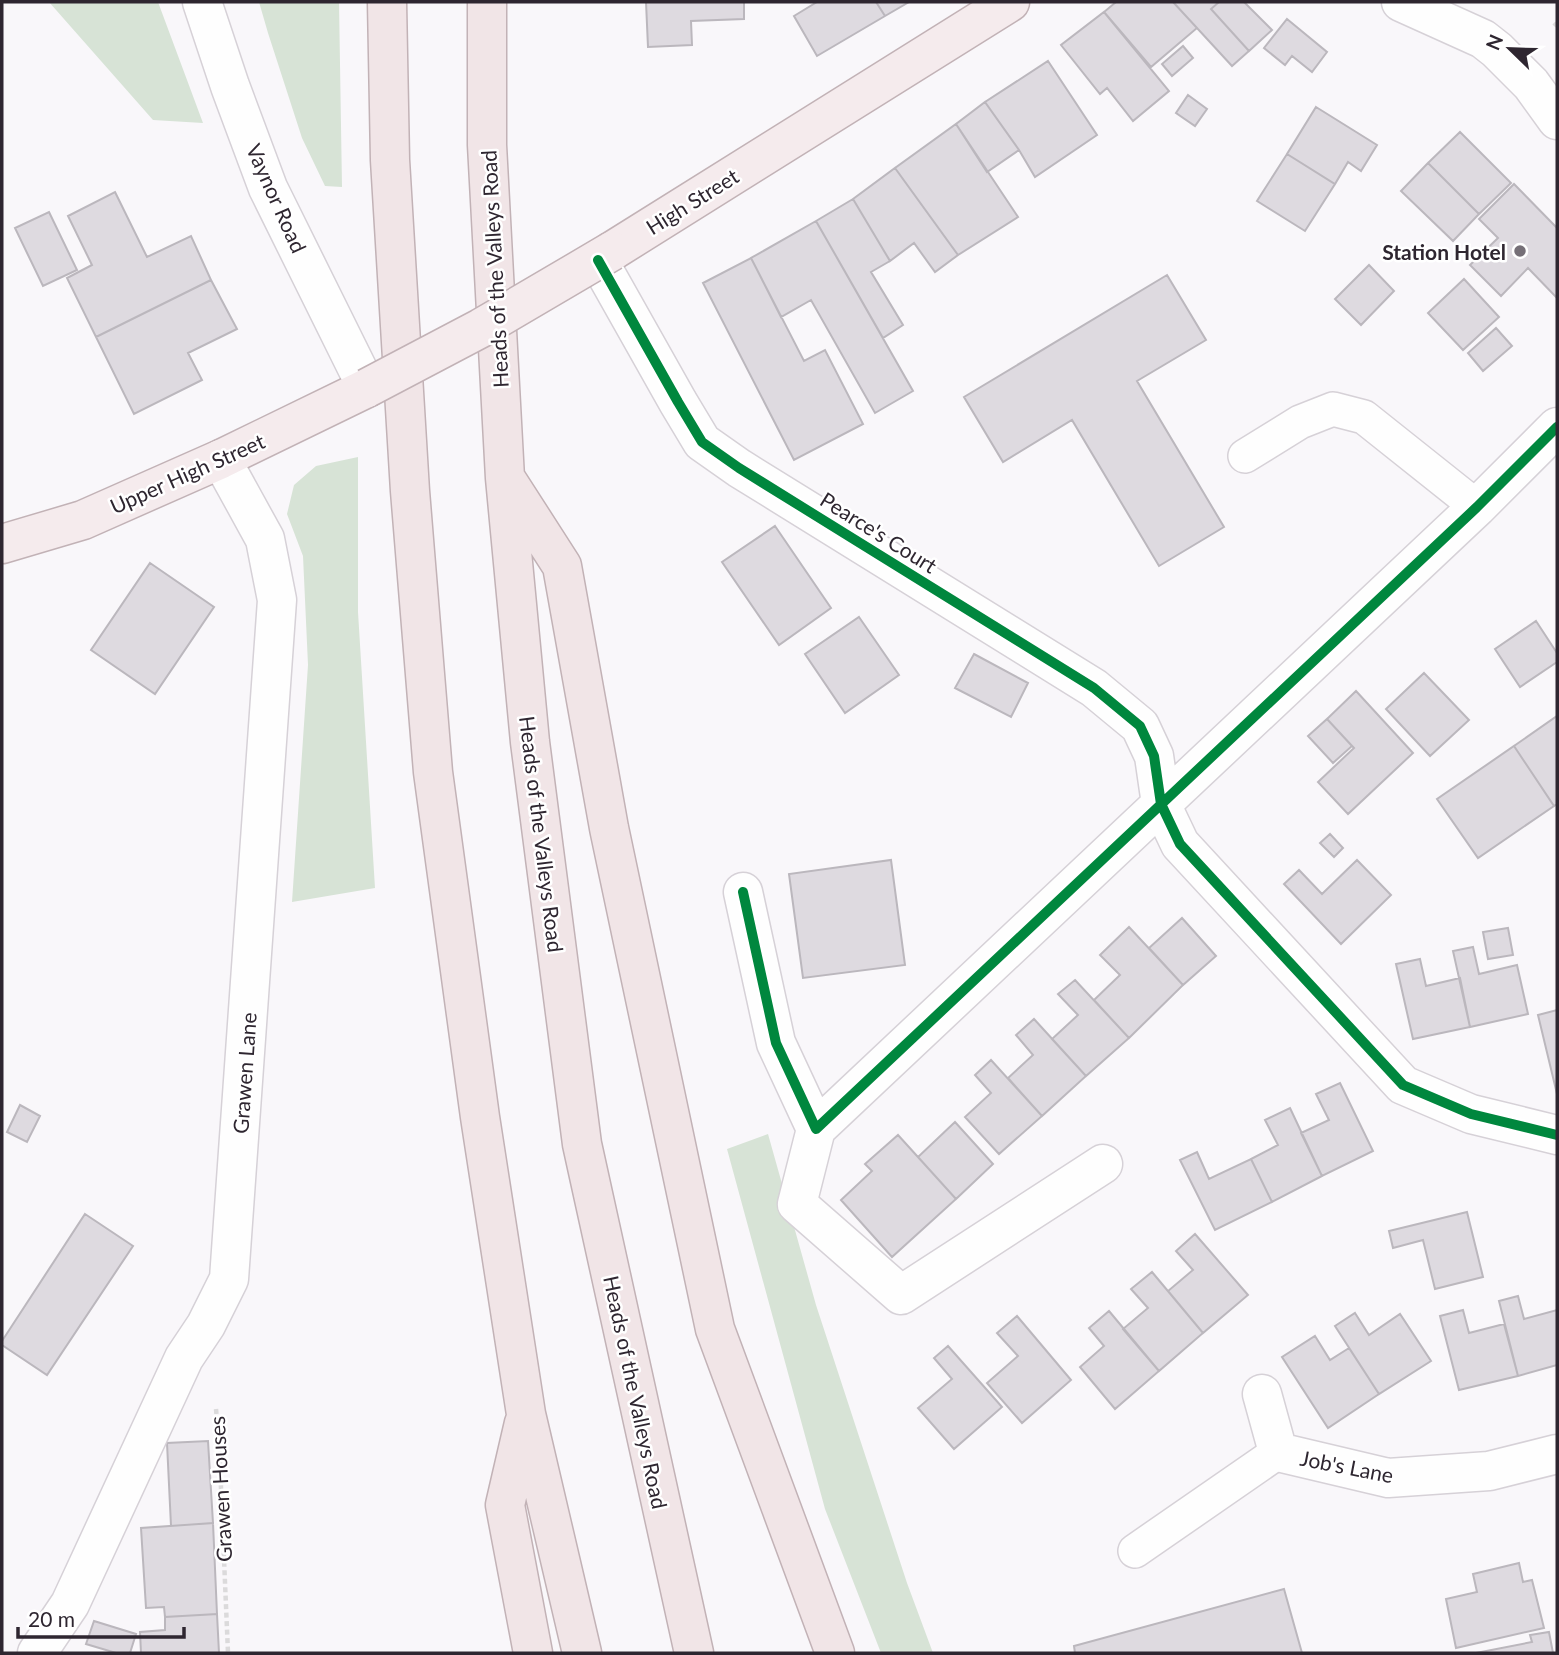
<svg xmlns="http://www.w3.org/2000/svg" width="1559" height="1655" viewBox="0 0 1559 1655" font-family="Lato,sans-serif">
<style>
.green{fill:#d7e3d6}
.building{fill:#dedae0;stroke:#bbb7bd;stroke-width:2}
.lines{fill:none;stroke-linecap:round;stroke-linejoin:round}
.service-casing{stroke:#d6d1d7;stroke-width:36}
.minor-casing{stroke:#d6d1d7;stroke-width:41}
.tertiary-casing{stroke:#d6d1d7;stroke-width:41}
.primary-casing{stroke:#c2b2b6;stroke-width:41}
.trunk-casing{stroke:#c2b2b6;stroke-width:41}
.path{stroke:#dbdadb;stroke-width:4.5;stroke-dasharray:5 3.5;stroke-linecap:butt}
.service{stroke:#fefefe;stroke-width:33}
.minor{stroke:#fefefe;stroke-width:38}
.tertiary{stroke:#fefefe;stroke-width:38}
.primary{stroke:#f5ebed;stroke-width:38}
.trunk{stroke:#f1e5e7;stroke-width:38}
.primary-bridge-casing{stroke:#c2b2b6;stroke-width:41;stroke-linecap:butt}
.primary-bridge{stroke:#f5ebed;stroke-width:38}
.cycleway-casing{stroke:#fff;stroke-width:15}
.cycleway{stroke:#00873e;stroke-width:10}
.poi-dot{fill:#756f77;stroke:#fff;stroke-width:2.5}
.labels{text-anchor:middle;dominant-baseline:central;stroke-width:5;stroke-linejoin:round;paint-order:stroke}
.street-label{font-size:21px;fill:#2e2630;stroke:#fff}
.poi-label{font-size:21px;font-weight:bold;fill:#2e2630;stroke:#fff;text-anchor:end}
</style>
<rect width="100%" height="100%" fill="#f9f7fa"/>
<path class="green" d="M49,2H158L203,123L153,120Z
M259,2H339L342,187L325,186L302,138L268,33Z
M358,457V612L375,888L292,902L308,665L303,556L287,514L294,485L316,466Z
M768,1134L816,1305L907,1583L933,1653H881L825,1509L727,1149Z"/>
<path class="building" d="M646,2H744V19L691,21L692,45L648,47Z
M817,2H876L885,16L817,56L794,16Z
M876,2H909L885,16Z
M1116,2H1173L1197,28L1151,67L1104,12Z
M1173,2H1219L1211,9L1249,51L1232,66Z
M1219,2H1244L1272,30L1249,51L1211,9Z
M1104,12L1169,91L1133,121L1107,88L1100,94L1061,45Z
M1287,19L1327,52L1312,72L1292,56L1285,65L1264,48Z
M1183,46L1193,58L1172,76L1162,64Z
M1048,61L1097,135L1035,177L1019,150L985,102Z
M1188,95L1207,109L1195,126L1176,113Z
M985,102L1019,150L987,172L956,124Z
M1316,107L1377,145L1361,171L1348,162L1335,184L1287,154Z
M956,124L1018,217L958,255L895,168Z
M1460,132L1511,183L1479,214L1428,163Z
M1287,154L1335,184L1305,231L1257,201Z
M1428,163L1479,214L1453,241L1401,191Z
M895,168L958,255L935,272L914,243L890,261L853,199Z
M1514,184L1557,228V298L1528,268L1501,296L1470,265L1498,238L1479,219Z
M115,192L147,257L191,236L211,280L96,337L67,278L92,265L68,216Z
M853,199L890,261L871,272L903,325L883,338L816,221Z
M49,212L77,270L43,286L15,228Z
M816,221L913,391L875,413L811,300L781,317L751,258Z
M751,258L804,361L825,350L863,424L794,460L703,283Z
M1369,265L1394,291L1361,325L1335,299Z
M1167,275L1206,340L1137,381L1224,527L1159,566L1072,420L1003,462L964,397Z
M1464,279L1499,317L1463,350L1428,313Z
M211,280L237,329L188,353L202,380L134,414L96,337Z
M1496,328L1512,346L1483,371L1468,353Z
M775,526L831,608L779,645L722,562Z
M150,563L214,607L155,694L91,650Z
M859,617L899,675L845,713L805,654Z
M1536,621L1557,653V662L1520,687L1495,649Z
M974,654L1028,683L1011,717L955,688Z
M1424,673L1469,720L1430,756L1386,709Z
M1356,691L1413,753L1348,814L1318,782L1354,748L1327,719Z
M1557,716V804L1554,806L1514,746Z
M1327,719L1352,746L1333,763L1308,736Z
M1514,746L1554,806L1478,858L1437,799Z
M1330,834L1343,848L1334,857L1320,843Z
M891,860L905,965L803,978L789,874Z
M1357,860L1391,895L1341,944L1284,884L1299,870L1322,894Z
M1182,918L1216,956L1183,985L1149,948Z
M1129,927L1183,985L1129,1038L1094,1000L1120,975L1100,955Z
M1508,928L1513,955L1488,959L1483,932Z
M1473,947L1479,974L1517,965L1528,1014L1470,1027L1453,951Z
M1420,959L1426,986L1460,978L1470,1027L1413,1039L1396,964Z
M1075,980L1129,1038L1086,1076L1052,1039L1078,1015L1058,994Z
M1557,1010V1094L1538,1015Z
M1034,1019L1086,1076L1042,1116L1008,1078L1033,1055L1016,1035Z
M991,1060L1042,1116L999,1154L965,1117L991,1093L975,1075Z
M1340,1083L1373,1151L1322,1176L1301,1133L1329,1120L1316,1094Z
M20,1105L40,1116L27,1142L7,1132Z
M1290,1108L1322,1176L1272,1202L1251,1159L1278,1145L1265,1120Z
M955,1122L993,1164L956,1199L918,1157Z
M898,1135L956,1199L892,1257L841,1200L872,1171L865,1164Z
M1197,1152L1209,1179L1251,1159L1272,1202L1215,1230L1180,1160Z
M1467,1212L1483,1277L1435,1289L1423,1240L1393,1248L1389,1231Z
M85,1214L133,1246L47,1375L2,1345V1341Z
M1195,1234L1248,1295L1203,1333L1168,1291L1193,1270L1176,1251Z
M1152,1272L1203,1333L1159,1371L1123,1329L1148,1308L1131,1289Z
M1518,1296L1524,1319L1557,1310V1365L1518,1376L1499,1301Z
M1463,1310L1469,1333L1504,1324L1518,1376L1459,1390L1440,1316Z
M1109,1311L1159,1371L1115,1409L1080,1367L1104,1346L1089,1328Z
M1355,1313L1369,1335L1400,1314L1431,1361L1379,1394L1335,1326Z
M1017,1316L1071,1380L1022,1423L987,1383L1018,1356L997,1333Z
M1315,1336L1330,1360L1349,1348L1379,1394L1328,1428L1282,1357Z
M948,1346L1002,1407L954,1449L918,1408L952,1379L934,1358Z
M208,1441L213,1523L171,1526L167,1443Z
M213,1523L217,1614L165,1617L164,1607L146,1608L141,1528Z
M1519,1563L1523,1582L1532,1580L1544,1628L1456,1648L1446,1599L1477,1592L1473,1574Z
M1284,1589L1302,1653H1075L1074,1646Z
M217,1614L219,1653H141L140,1632L165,1630V1617Z
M94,1621L136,1634L130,1653H116L86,1644Z
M1549,1632L1553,1653H1476L1532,1642L1530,1635Z"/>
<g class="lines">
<defs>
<path id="service" d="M1245,456L1300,422L1333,409L1364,417L1477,507
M1135,1551L1278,1452"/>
<path id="minor" d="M1401,2L1483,39L1497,50L1531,84L1557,120
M598,260L678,402L702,442L739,468L1094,688L1140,726L1154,756L1161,804L1180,844L1403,1085L1471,1114L1557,1135
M743,892L776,1043L816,1129L1477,507L1557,427
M816,1129L797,1204L901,1295L1103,1164
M1262,1394L1278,1452L1388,1478L1489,1471L1557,1454
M37,1653L70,1604L184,1358L206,1325L229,1279L277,600L265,539L221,459"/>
<path id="tertiary" d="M202,2L230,86L268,188L367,388"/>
<path id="primary" d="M612,251L1010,2
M2,544L83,520L221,459L367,388"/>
<path id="trunk" d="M387,2L390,160L410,491L433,772L480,1117L526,1414L582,1653
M487,2V145L505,478L530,742L582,1144L694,1653
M508,482L562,566L609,828L715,1329L835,1653
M524,1423L505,1505L533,1653"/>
</defs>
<use href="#service" class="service-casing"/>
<use href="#minor" class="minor-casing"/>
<use href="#tertiary" class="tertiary-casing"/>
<use href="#primary" class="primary-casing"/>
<use href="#trunk" class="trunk-casing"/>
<path class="path" d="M1554,26L1557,23
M216,1409L219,1441L228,1653"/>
<use href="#service" class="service"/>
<use href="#minor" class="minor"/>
<use href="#tertiary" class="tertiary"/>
<use href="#primary" class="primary"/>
<use href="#trunk" class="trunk"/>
<defs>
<path id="primary-bridge" d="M367,388L481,328L612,251"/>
</defs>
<use href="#primary-bridge" class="primary-bridge-casing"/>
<use href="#primary-bridge" class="primary-bridge"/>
<defs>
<path id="cycleway" d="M598,260L678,402L702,442L739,468L1094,688L1140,726L1154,756L1161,804L1180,844L1403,1085L1471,1114L1557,1135
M743,892L776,1043L816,1129L1477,507L1557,427"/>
</defs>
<use href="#cycleway" class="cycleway-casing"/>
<use href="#cycleway" class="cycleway"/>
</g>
<circle class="poi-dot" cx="1520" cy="251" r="7"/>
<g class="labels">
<g class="street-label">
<text transform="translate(277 198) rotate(66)">Vaynor Road</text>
<text transform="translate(692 201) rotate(-32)">High Street</text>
<text transform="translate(494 269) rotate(-93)">Heads of the Valleys Road</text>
<text transform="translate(187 473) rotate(-24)">Upper High Street</text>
<text transform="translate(879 532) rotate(32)">Pearce's Court</text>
<text transform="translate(542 834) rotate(83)">Heads of the Valleys Road</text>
<text transform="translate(244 1073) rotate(-86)">Grawen Lane</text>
<text transform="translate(636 1392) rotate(78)">Heads of the Valleys Road</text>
<text transform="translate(1347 1466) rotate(11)">Job's Lane</text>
<text transform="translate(220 1489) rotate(-93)">Grawen Houses</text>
</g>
<g class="poi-label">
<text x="1506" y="251">Station Hotel</text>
</g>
</g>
<rect width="1559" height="1655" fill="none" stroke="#2e2630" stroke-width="7"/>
<g transform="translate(1510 49) rotate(293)" stroke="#ffffff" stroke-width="5" paint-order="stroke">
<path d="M0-5L12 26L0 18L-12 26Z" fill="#2e2630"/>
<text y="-10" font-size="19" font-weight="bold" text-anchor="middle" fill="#2e2630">N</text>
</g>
<path d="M18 1627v10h166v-10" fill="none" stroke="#2e2630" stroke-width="3.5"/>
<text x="28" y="1627" font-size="21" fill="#2e2630" stroke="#ffffff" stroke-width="5" paint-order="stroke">20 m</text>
</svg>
